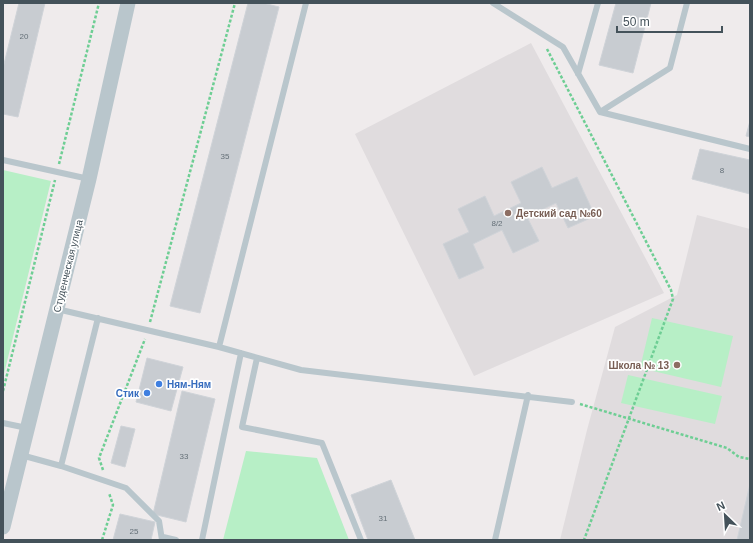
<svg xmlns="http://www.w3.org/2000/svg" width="753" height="543" viewBox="0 0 753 543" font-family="Arial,sans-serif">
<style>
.education{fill:#e0dcde}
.green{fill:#b7efc6}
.building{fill:#c8ccd1;stroke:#cfd3d8}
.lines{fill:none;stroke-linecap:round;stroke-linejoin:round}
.path{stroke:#6ece94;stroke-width:2.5;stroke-dasharray:3 2;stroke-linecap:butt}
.service{stroke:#b9c6cc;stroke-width:6}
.tertiary{stroke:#b9c6cc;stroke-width:15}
.education-dot{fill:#8d6e63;stroke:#fff;stroke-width:1.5}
.shop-dot{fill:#3f7fe0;stroke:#fff;stroke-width:1.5}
.labels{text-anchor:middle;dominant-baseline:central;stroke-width:3.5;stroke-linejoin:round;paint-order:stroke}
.number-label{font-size:8px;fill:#657078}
.education-label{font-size:10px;font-weight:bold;fill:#785e54;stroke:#fff;text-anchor:start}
.street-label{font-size:10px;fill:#44525a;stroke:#fff}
.shop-label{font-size:10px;font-weight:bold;fill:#366cbe;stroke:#fff;text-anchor:start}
</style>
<rect width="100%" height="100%" fill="#efebec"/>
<path class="education" d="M531,43L664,293L474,376L355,134Z
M697,215L750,229V540H560L587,430L615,327L677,295Z"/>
<path class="green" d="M3,170L51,181L3,378Z
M652,318L733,336L721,387L640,368Z
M628,375L722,396L715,424L621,403Z
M246,451L317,458L349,540H223Z"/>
<path class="building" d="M19,3H45L18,117L3,114V68Z
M248,3H263L279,7L200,313L170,306Z
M616,3H651L633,73L599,65Z
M750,121V137L746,136Z
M700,149L750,160V194L692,179Z
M542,167L552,188L577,177L595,216L568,228L556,203L527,217L539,241L513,253L502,230L473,244L484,268L459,279L443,244L469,232L458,209L485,196L494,216L521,203L511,182Z
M147,358L183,367L171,411L136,402Z
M182,391L215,399L186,522L153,514Z
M121,426L135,429L125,467L111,463Z
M391,480L415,540H368L351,495Z
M750,484V540H737Z
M120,514L155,522L151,540H113Z"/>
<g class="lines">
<path class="path" d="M547,49L671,290L673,299L584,540
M59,164L99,3
M150,322L235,3
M3,391L55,180
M580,404L727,448L739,457L750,459
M103,470L99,458L145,339
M102,540L113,505L109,493"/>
<path class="service" d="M493,3L563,47L600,112L750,149
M578,74L598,3
M600,112L670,68L687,3
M3,160L89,179
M57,309L219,347L301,370L572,402
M219,347L306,3
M257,358L242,427L322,443L361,540
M3,423L27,428
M21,455L61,466L126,488L159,521L162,540
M61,466L98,318
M163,537L176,540
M202,540L241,353
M495,540L528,395"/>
<path class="tertiary" d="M3,527L89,179L128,3"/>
</g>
<g class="education-dot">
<circle cx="508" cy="213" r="4"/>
<circle cx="677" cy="365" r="4"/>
</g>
<g class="shop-dot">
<circle cx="159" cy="384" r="4"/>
<circle cx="147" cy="393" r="4"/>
</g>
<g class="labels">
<g class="number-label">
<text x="24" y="36">20</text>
<text x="225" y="156">35</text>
<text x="722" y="170">8</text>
<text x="497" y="223">8/2</text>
<text x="184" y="456">33</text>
<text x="383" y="518">31</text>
<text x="134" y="531">25</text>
</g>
<g class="education-label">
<text x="516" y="213">Детский сад №60</text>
<text x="669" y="365" text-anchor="end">Школа № 13</text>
</g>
<g class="street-label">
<text transform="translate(68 266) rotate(-76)">Студенческая улица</text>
</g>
<g class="shop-label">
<text x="167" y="384">Ням-Ням</text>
<text x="139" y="393" text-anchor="end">Стик</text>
</g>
</g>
<rect width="753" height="543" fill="none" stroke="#44525a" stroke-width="8"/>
<g transform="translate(725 515) rotate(335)" stroke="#ffffff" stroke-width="3" paint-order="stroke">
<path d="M0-3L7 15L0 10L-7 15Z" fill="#44525a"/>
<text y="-6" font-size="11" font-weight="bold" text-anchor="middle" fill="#44525a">N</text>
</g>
<path d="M617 26v6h105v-6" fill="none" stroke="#44525a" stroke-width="2"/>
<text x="623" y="26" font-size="12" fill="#44525a" stroke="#ffffff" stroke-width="3" paint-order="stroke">50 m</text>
</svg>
